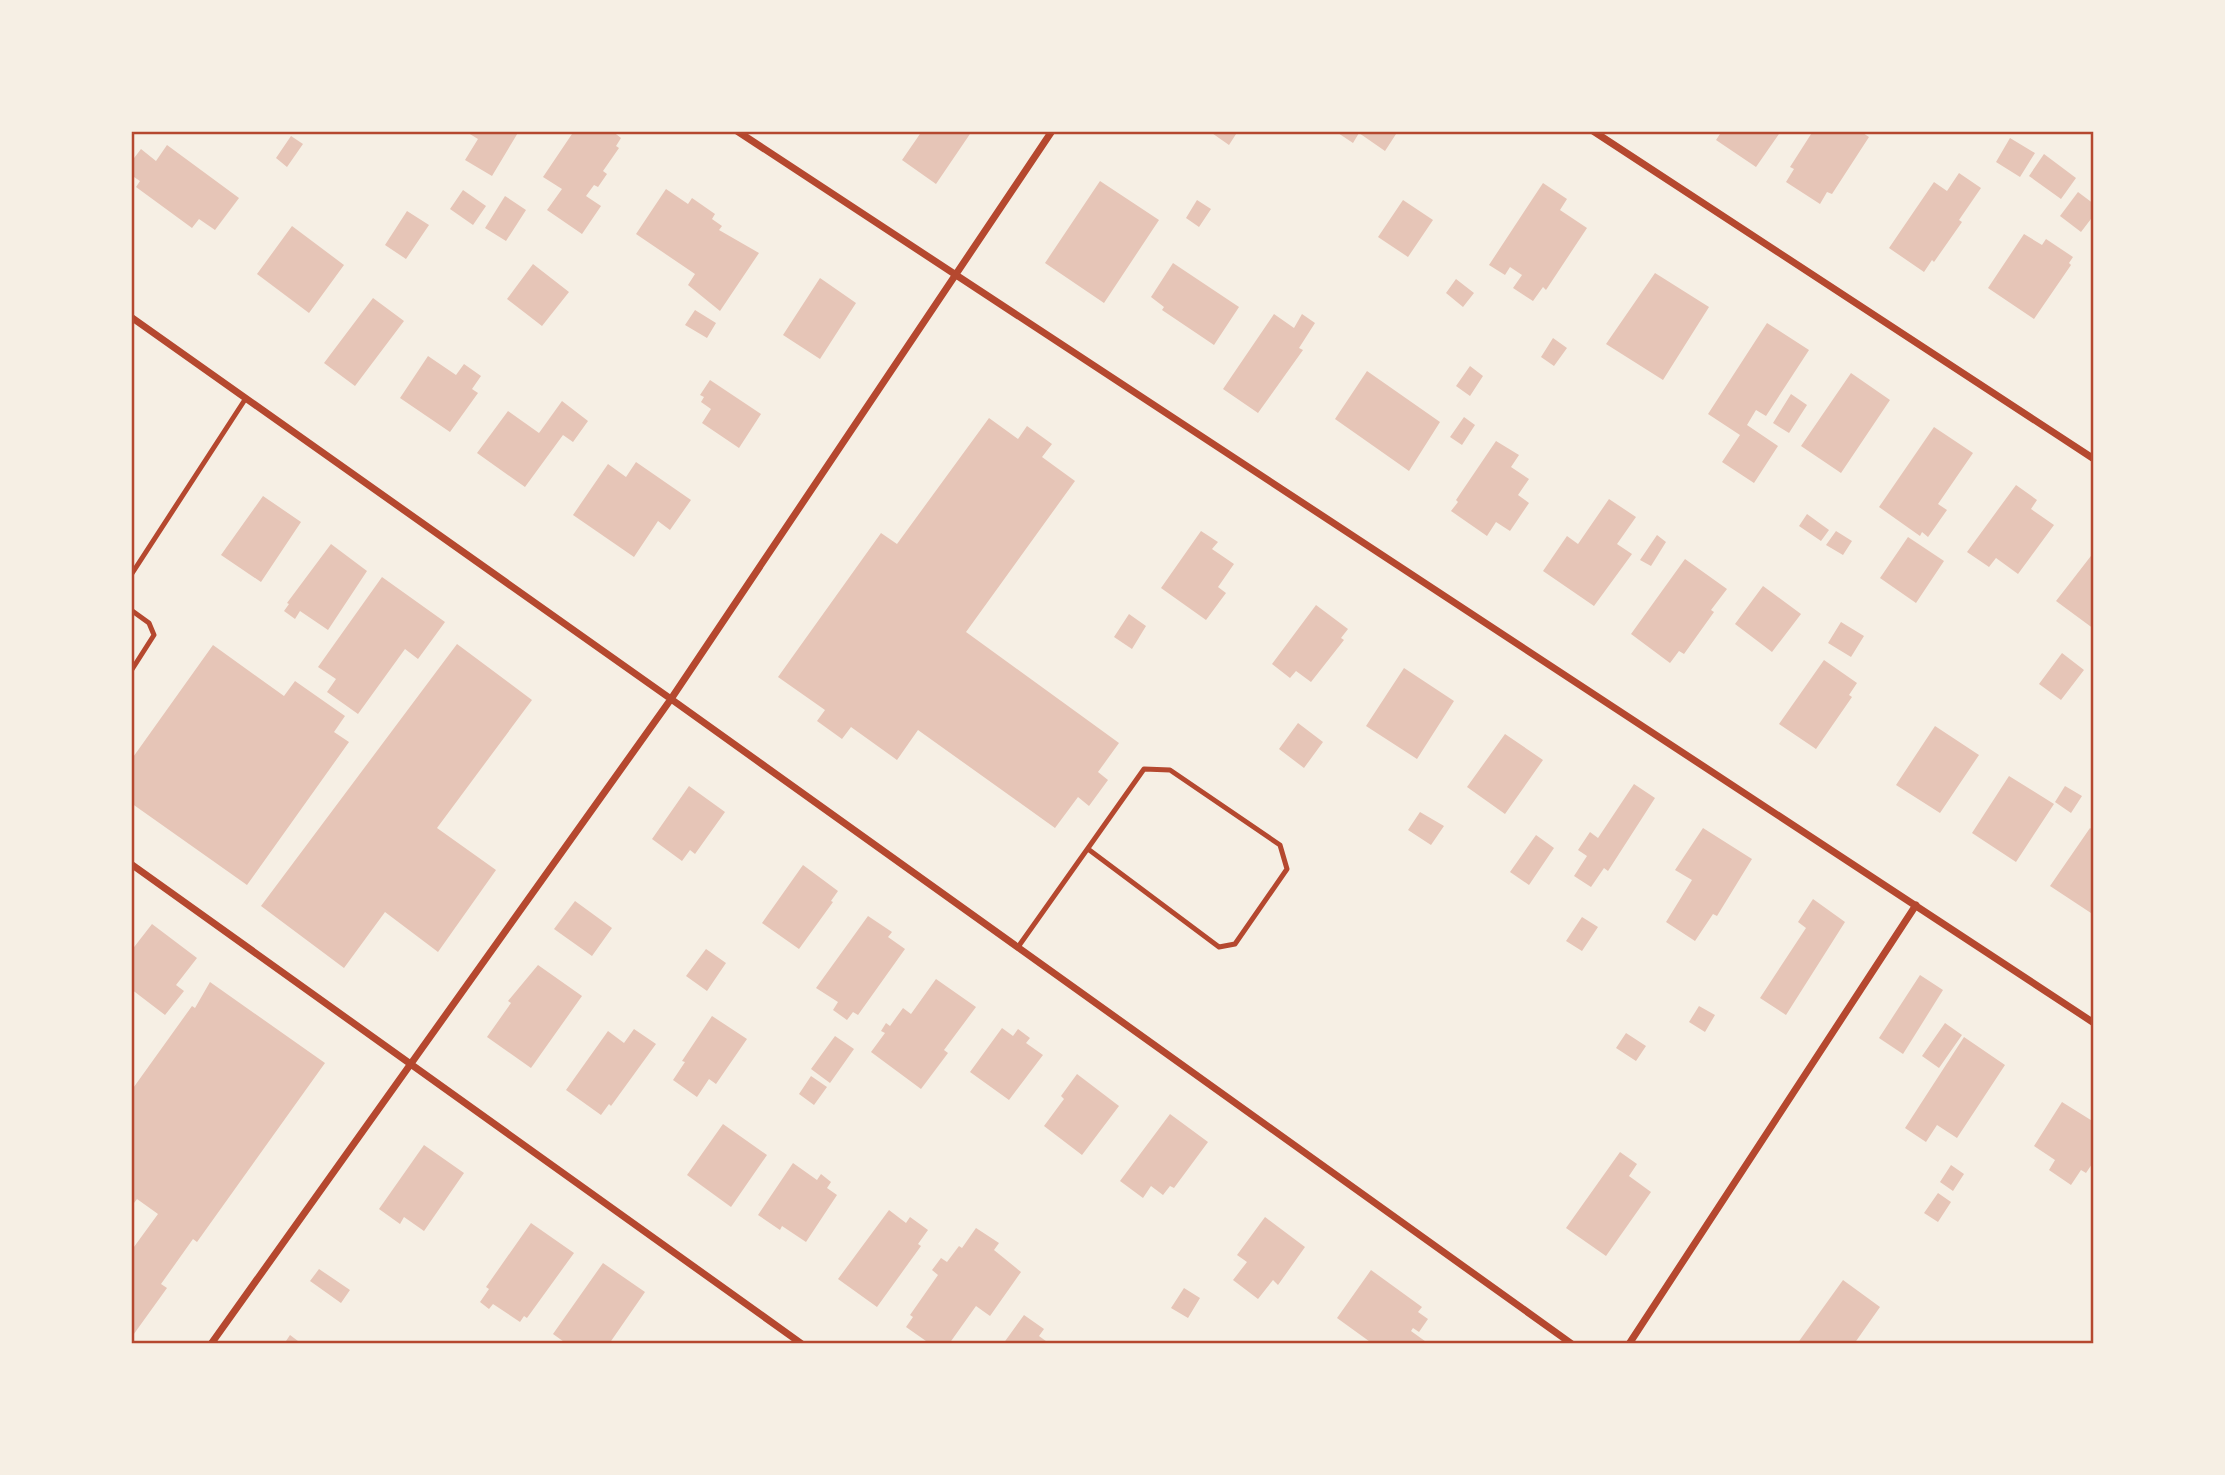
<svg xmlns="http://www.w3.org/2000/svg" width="2225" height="1475" viewBox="0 0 2225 1475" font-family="'Asap Condensed',sans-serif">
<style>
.building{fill:#e6c5b7}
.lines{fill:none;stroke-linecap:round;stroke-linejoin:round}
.service{stroke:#b5482f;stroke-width:5}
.minor{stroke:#b5482f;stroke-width:7}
.neatline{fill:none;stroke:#b5482f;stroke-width:2.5}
</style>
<rect width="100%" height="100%" fill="#f6efe4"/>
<path class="building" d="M465,131H519L492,176L465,160L478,139Z
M574,131H612L621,138L616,146L619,148L603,171L607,174L598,187L594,185L586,196L601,206L582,234L547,210L562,189L543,177Z
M922,131H972L936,184L902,160Z
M1209,131H1238L1229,145Z
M1335,131H1398L1385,151L1359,133L1353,143Z
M1722,131H1781L1756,167L1716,140Z
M1813,131H1860L1869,137L1832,194L1827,192L1820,204L1786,182L1794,169L1790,167Z
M291,136L303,144L287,167L276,158Z
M2010,138L2035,153L2020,177L1996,162Z
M167,145L239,198L215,230L199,219L192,228L136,187L140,181L131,175V162L141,149L156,161Z
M2044,154L2076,178L2061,199L2029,176Z
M1959,173L1981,188L1959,220L1962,222L1934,262L1932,260L1924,272L1889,248L1934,182L1947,191Z
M1100,181L1159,220L1104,303L1045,263Z
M1543,183L1567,199L1560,210L1587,228L1546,290L1543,287L1533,301L1513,288L1522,275L1510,267L1505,275L1489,265Z
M666,189L688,204L692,198L715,214L712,219L722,226L719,230L759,253L720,311L688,285L695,274L636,234Z
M463,190L486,206L473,225L450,209Z
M2078,192L2094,204V215L2081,232L2060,216Z
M505,196L526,210L506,241L485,228Z
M1197,200L1211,209L1199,227L1186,218Z
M1403,200L1433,220L1408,257L1378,237Z
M407,211L429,225L406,259L385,245Z
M292,226L344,265L309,313L257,274Z
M2024,234L2042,245L2046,239L2073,257L2069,263L2071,265L2034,319L1988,288Z
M1173,263L1239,307L1214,345L1162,310L1164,307L1151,297Z
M533,264L569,292L542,326L507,299Z
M1655,273L1709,307L1663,380L1606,344Z
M820,278L856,303L820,359L783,335Z
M1456,279L1474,293L1463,307L1446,293Z
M373,298L404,321L355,386L324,363Z
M695,310L716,323L707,338L685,325Z
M1274,314L1294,328L1302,314L1315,323L1299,348L1303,350L1258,413L1223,389Z
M1767,323L1809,350L1766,416L1756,410L1747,425L1778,446L1754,483L1722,462L1740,435L1708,414Z
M1553,338L1567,348L1554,366L1541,357Z
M428,356L456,375L464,364L481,376L472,389L478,393L450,432L400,398Z
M1470,366L1483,376L1470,396L1456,386Z
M1367,371L1440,422L1409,471L1335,419Z
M1851,373L1890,400L1841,473L1801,446Z
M710,380L761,414L739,448L702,423L711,409L701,402L704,397L700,395Z
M1791,394L1807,405L1789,433L1773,423Z
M562,401L588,421L573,442L563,435L525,487L477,453L508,411L539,433Z
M1464,417L1475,425L1462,445L1450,437Z
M989,418L1018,439L1027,426L1052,444L1042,457L1075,481L966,632L1119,743L1098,772L1108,780L1089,806L1078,797L1055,828L918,730L897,760L851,727L842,739L817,721L825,710L778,677L881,533L897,544Z
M1934,427L1973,453L1938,504L1947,510L1928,537L1922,532L1920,536L1879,507Z
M1496,441L1519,455L1511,467L1529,479L1518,495L1529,503L1510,531L1496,522L1487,536L1451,511L1458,502L1456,500Z
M636,462L691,500L670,530L658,521L634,557L573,515L608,464L626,477Z
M2016,485L2037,500L2031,509L2054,525L2018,574L1996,558L1989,567L1967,552Z
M263,496L301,522L261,582L221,555Z
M1609,499L1636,517L1617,544L1632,554L1594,606L1543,571L1567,536L1578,544Z
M1807,514L1829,530L1821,541L1799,526Z
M1201,531L1218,542L1212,549L1234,564L1218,587L1226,593L1206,620L1161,588Z
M1836,531L1852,541L1843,555L1826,545Z
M1657,535L1666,542L1651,566L1640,560Z
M1908,537L1944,561L1916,603L1880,578Z
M331,544L367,571L328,630L300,611L295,619L284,611L289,604L287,603Z
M2094,552V629L2056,601Z
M1685,559L1727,589L1711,610L1714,612L1684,654L1679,651L1670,663L1631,634Z
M382,577L445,622L418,659L405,649L358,714L327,692L336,679L318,667Z
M1763,586L1801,614L1772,652L1735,624Z
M1316,605L1348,629L1341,638L1344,640L1311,682L1296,671L1290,678L1272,664Z
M1129,614L1146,626L1132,649L1114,637Z
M1841,622L1864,636L1851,657L1828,643Z
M457,644L532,700L437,828L496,870L438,952L385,912L344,968L261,906Z
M213,645L284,696L295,681L345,716L334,732L349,742L247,885L131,803V760Z
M2062,653L2084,670L2061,700L2039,684Z
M1824,660L1857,683L1849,695L1852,697L1816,749L1779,724Z
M1404,668L1454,701L1417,759L1366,726Z
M1298,723L1323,742L1304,768L1279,749Z
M1935,726L1979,755L1940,813L1896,785Z
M1505,734L1543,760L1505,814L1467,787Z
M2009,776L2054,804L2016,862L1972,833Z
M1634,784L1655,798L1608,871L1604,868L1591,887L1574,876L1587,856L1578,850L1590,832L1598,838Z
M689,786L725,812L695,854L690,850L682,861L652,839Z
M2065,786L2082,796L2071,813L2055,802Z
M1420,812L1444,826L1431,845L1408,830Z
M1703,828L1752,859L1717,916L1713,914L1695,941L1666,922L1692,880L1675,870Z
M2090,828L2094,831V915L2050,886Z
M1536,835L1554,848L1529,885L1510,872Z
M803,865L838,891L831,901L833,902L799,949L762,923Z
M1813,899L1845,922L1786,1015L1760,998L1806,928L1798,922Z
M575,901L612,928L592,956L554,929Z
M868,916L892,932L888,937L905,949L858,1015L853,1012L847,1020L833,1010L838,1002L816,988Z
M1582,917L1598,927L1582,951L1566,941Z
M152,924L197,958L176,985L184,991L165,1015L131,989V951Z
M706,949L726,963L707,991L686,976Z
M538,965L582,996L531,1068L487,1037L511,1003L508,1001Z
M1920,975L1943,990L1903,1054L1879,1038Z
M936,979L976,1007L944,1050L948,1053L921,1089L871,1052L885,1033L881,1031L886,1023L890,1026L903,1008L911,1014Z
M210,982L325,1063L197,1242L193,1239L161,1284L167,1288L131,1338V1251L158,1214L137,1199L131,1207V1091L192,1006L195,1008Z
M1699,1006L1715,1015L1705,1032L1689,1022Z
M712,1016L747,1039L716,1084L709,1079L697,1097L673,1080L685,1062L682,1061Z
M1945,1023L1962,1035L1939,1068L1922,1056Z
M1002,1028L1013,1036L1018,1029L1030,1038L1026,1043L1043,1055L1009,1100L970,1072Z
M634,1029L656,1044L611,1106L609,1104L601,1115L566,1090L608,1031L624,1043Z
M1626,1033L1646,1046L1636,1061L1616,1048Z
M835,1036L854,1049L830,1083L811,1069Z
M1964,1037L2005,1065L1957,1138L1937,1125L1926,1142L1905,1128Z
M1077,1074L1119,1106L1082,1155L1044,1126L1064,1099L1061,1096Z
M811,1076L827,1087L814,1105L799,1094Z
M2062,1102L2094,1122V1161L2086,1173L2081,1170L2071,1185L2049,1170L2055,1160L2034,1146Z
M1170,1114L1208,1142L1174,1188L1170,1186L1163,1195L1151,1186L1143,1198L1120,1181Z
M723,1124L767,1155L731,1207L687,1175Z
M424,1145L464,1173L424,1231L404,1217L400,1224L379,1209Z
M1620,1152L1637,1164L1629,1176L1651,1192L1606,1256L1566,1228Z
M793,1163L817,1180L821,1174L831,1182L827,1188L837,1195L806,1242L782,1226L780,1230L758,1215Z
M1951,1165L1964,1174L1953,1191L1940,1182Z
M1938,1193L1951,1202L1938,1222L1924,1213Z
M889,1210L906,1223L910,1217L928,1230L918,1244L921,1246L877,1307L838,1279Z
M1265,1217L1305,1247L1278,1285L1273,1280L1258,1299L1233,1280L1247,1262L1237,1255Z
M531,1223L574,1253L527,1318L524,1316L520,1322L493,1304L489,1309L480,1302L489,1289L486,1287Z
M976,1228L999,1243L994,1250L1021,1272L990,1316L976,1306L949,1344H923L926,1341L906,1327L913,1317L910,1315L938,1275L932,1270L941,1258L947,1262L959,1246L962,1248Z
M603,1263L645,1292L609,1344H567L553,1334Z
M319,1269L350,1290L341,1303L310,1281Z
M1371,1270L1422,1307L1418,1312L1428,1319L1419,1332L1413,1328L1411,1331L1429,1344H1373L1337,1318Z
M1843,1280L1880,1307L1854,1344H1797Z
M1184,1288L1200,1298L1188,1318L1171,1308Z
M1024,1315L1044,1329L1039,1336L1050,1344H1003Z
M290,1335L302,1344H284Z"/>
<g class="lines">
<path class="service" d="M131,575L246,398
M131,610L149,623L154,635L131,671
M1018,947L1144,769L1170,770L1280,845L1287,869L1235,944L1219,947L1088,849"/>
<path class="minor" d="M737,131L2094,1023
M1593,131L2094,459
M131,317L671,699L1572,1344
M131,864L802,1344
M211,1344L671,699L1052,131
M1629,1344L1916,905"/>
</g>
<rect width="2225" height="1475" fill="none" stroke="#f6efe4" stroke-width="266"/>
<rect x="133" y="133" width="1959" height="1209" class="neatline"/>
</svg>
